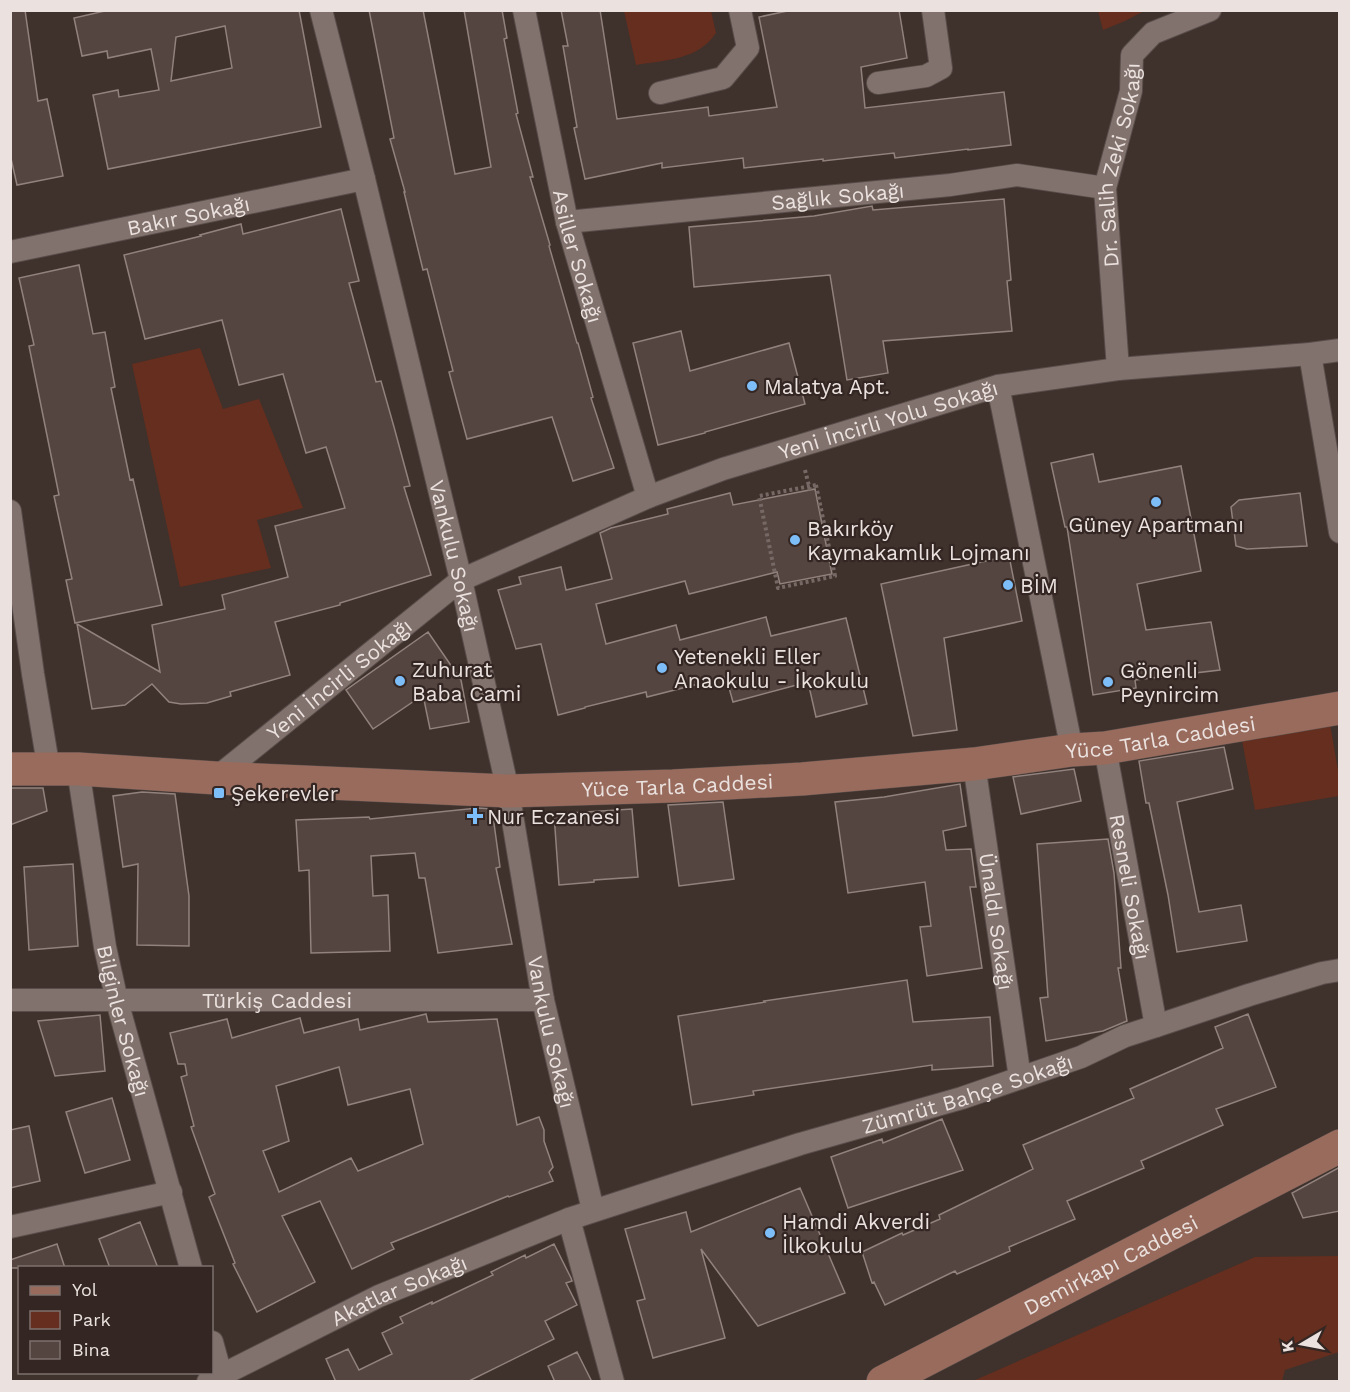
<svg xmlns="http://www.w3.org/2000/svg" width="1350" height="1392" viewBox="0 0 1350 1392" font-family="'Work Sans',sans-serif">
<style>
.green{fill:#652e1e}
.building{fill:#544541;stroke:#92827d;stroke-width:1.5;fill-rule:evenodd}
.lines{fill:none;stroke-linecap:round;stroke-linejoin:round}
.street-casing{stroke:#584d4a;stroke-width:24}
.secondary-casing{stroke:#584d4a;stroke-width:34}
.path{stroke:#766965;stroke-width:4;stroke-dasharray:3 3;stroke-linecap:butt}
.street{stroke:#82726d;stroke-width:22}
.secondary{stroke:#986b5d;stroke-width:33}
.poi-dot{fill:#7dbef9;stroke:#342723;stroke-width:2}
.labels{text-anchor:middle;dominant-baseline:central;stroke-width:4.5;stroke-linejoin:round;paint-order:stroke}
.street-label{font-size:21px;fill:#ebe2df;stroke:#342723}
.poi-label{font-size:21px;fill:#ebe2df;stroke:#342723;text-anchor:start}
</style>
<rect width="100%" height="100%" fill="#3f312c"/>
<path class="green" d="M624,11H711L716,33C698,60 666,60 636,65Z
M1098,11V10L1144,11L1125,21L1103,30Z
M200,348L223,409L259,399L303,508L257,520L271,568L180,587L132,364Z
M1330,724L1339,776V796L1255,810L1242,740Z
M1339,1256V1352L1285,1370L1282,1381H973L1255,1257Z"/>
<path class="building" d="M10,10H25L38,101L47,99L63,176L17,185L10,154Z
M109,10H299L321,127L108,169L93,95L118,90L119,97L159,90L151,49L108,58L107,51L82,56L74,18ZM225,26L232,68L171,81L176,37Z
M369,10H423L455,174L491,167L464,10H502L507,38L504,39L518,113L516,114L533,177H530L550,245L549,246L577,343H578L593,397L591,398L614,468L573,481L552,417L467,439L449,372L453,371L427,269L423,270L404,192H405L390,139L394,138Z
M561,10H600L617,119L708,107L709,116L777,107L759,17L792,10H899L907,58L861,67L865,108L1004,92L1011,145L968,150V149L895,158L894,153L823,161V159L744,168L743,158L662,168V163L585,179L574,128L577,127L563,46H568Z
M1004,199L1011,280L1007,281L1012,331L883,341L888,373L847,380L830,275L694,287L689,227L814,216L872,206L873,210Z
M341,209L359,281L349,283L376,382L381,381L394,427L410,486L404,487L431,575L340,603V605L275,622L290,675L230,692L231,696L207,703L181,704L169,702L152,684L125,705L92,709L77,624L160,672L152,625L225,609L222,595L288,577L275,526L345,508L326,447L306,453L283,374L239,385L222,320L145,339L124,255L201,236L200,235L241,224L243,234Z
M79,265L93,334L105,332L115,387L111,388L130,480L133,479L162,605L75,623L66,580L72,579L54,496L59,495L29,346L34,345L19,278Z
M681,331L690,371L789,343L805,404L705,432V433L658,445L633,343Z
M1093,454L1099,482L1181,466L1201,571L1137,584L1146,630L1211,622L1220,670L1135,680L1136,688L1093,695L1067,527H1065L1051,463Z
M815,489L832,574L780,584L777,572L689,594L685,581L596,604L606,644L676,625L680,640L766,617L771,636L846,618L867,704L816,717L808,682L733,702L726,677L647,697L646,692L585,707V708L558,715L541,644L516,649L498,590L521,584L519,577L561,567L566,590L612,579L600,533L611,528L668,514L667,509L730,493L733,505Z
M1300,493L1307,546L1247,549L1236,546L1231,507L1239,500Z
M1009,556L1022,621L944,638L957,730L913,736L881,584Z
M428,632L461,680L469,722L430,729L423,695L373,729L346,690Z
M1224,747L1233,789L1177,802L1199,912L1241,905L1247,941L1177,952L1168,895L1149,803H1146L1139,761Z
M1074,769L1081,801L1021,814L1013,777Z
M960,784L966,826L943,831L946,850L971,849L976,887H970L982,968L927,976L920,927L931,926L925,882L848,893L835,802L884,797Z
M10,788H43L47,811L10,825Z
M142,792L175,794L189,896V946L137,945L138,864L123,867L113,796Z
M723,802L734,879L679,886L668,805Z
M478,808L492,809L500,867L496,868L512,944L438,953L425,878H419L415,853L371,856L373,896L388,895L390,951L311,953L309,870L299,871L296,820L369,817L370,819Z
M632,809L638,877L594,880V882L559,885L554,814Z
M1108,839L1114,873L1121,968H1118L1127,1021L1103,1031L1046,1041L1040,998L1048,997L1037,844Z
M73,864L78,946L29,950L24,867Z
M907,980L913,1022L990,1017L993,1066L932,1070V1065L753,1091L754,1095L692,1105L678,1016L765,1002L764,1001Z
M426,1014L428,1022L497,1019L517,1125L539,1117L544,1130V1141L553,1167L549,1172L553,1181L509,1197L508,1196L391,1243L394,1249L352,1269L320,1201L282,1216L315,1282L257,1312L233,1264L235,1263L209,1197L215,1194L191,1127L194,1126L181,1077L187,1075L185,1064H178L170,1033L227,1019L232,1038L300,1018L304,1033L358,1019L360,1030ZM339,1067L348,1105L410,1089L423,1144L358,1171L351,1158L279,1192L263,1151L289,1141L276,1086Z
M1248,1014L1276,1087L1216,1109L1223,1125L1141,1161L1144,1168L1067,1201L1075,1219L1009,1247L1010,1251L957,1274L955,1271L885,1305L874,1282L872,1283L862,1252L902,1233L903,1235L940,1219L939,1215L1033,1169L1023,1145L1134,1098L1130,1089L1223,1048L1215,1027Z
M100,1015L105,1071L55,1076L38,1021Z
M112,1098L130,1160L85,1173L66,1112Z
M942,1119L963,1170L848,1208L831,1157L882,1139L883,1143Z
M29,1126L40,1181L10,1188V1130Z
M1340,1167V1211L1303,1218L1292,1193Z
M800,1188L845,1293L758,1326L701,1249L725,1338L653,1358L637,1301L645,1299L625,1229L686,1212L691,1232Z
M140,1222L158,1268H110L99,1239Z
M57,1244L65,1268H10V1260Z
M554,1244L571,1278L572,1281L566,1283L577,1305L545,1321L554,1339L467,1382H336L326,1359L348,1349L359,1370L392,1354L382,1333L403,1323L400,1317L432,1302V1304L493,1275L491,1272L525,1255L526,1258Z
M577,1352L592,1382H555L548,1366Z"/>
<g class="lines">
<defs>
<g id="street">
<path id="s1" d="M321,10L364,179L461,580L508,791L543,1000L593,1210"/>
<path id="s2" d="M524,10L567,222L648,497"/>
<path d="M878,83L926,76L941,68L933,10"/>
<path d="M660,93L723,78L748,48L740,10"/>
<path id="s3" d="M567,222L950,185L1017,175L1105,188"/>
<path id="s4" d="M10,252L364,179"/>
<path d="M1310,354L1340,532"/>
<path id="s5" d="M1118,369L1105,188L1131,91L1132,55L1153,33L1210,10"/>
<path d="M998,386L1072,750"/>
<path d="M10,511L33,674L49,770"/>
<path id="s6" d="M1105,748L1156,1026"/>
<path id="s7" d="M974,764L1020,1078"/>
<path id="s8" d="M78,769L105,947L117,1001L191,1268"/>
<path id="s9" d="M216,778L461,580L648,497L723,469L998,386L1118,369L1310,354L1340,350"/>
<path id="s10" d="M10,1000H543"/>
<path d="M569,1219L613,1382"/>
<path d="M10,1227L171,1192"/>
<path d="M212,1342L223,1382"/>
<path id="s11" d="M208,1382L379,1296L569,1219L800,1144L962,1098L1081,1057L1125,1036L1156,1026L1249,995L1322,973L1340,970"/>
</g>
<g id="secondary">
<path id="s12" d="M10,769H78L216,778L508,791L673,786L802,779L974,764L1072,750L1105,748L1340,708"/>
<path id="s13" d="M883,1382L1340,1146"/>
</g>
</defs>
<use href="#street" class="street-casing"/>
<use href="#secondary" class="secondary-casing"/>
<path class="path" d="M805,470L810,490
M816,485L835,576L778,588L759,496Z"/>
<use href="#street" class="street"/>
<use href="#secondary" class="secondary"/>
</g>
<g class="poi-dot">
<circle cx="752" cy="386" r="6"/>
<circle cx="1156" cy="502" r="6"/>
<circle cx="795" cy="540" r="6"/>
<circle cx="1008" cy="585" r="6"/>
<circle cx="662" cy="668" r="6"/>
<circle cx="400" cy="681" r="6"/>
<circle cx="1108" cy="682" r="6"/>
<rect x="213" y="787" width="12" height="12" rx="3"/>
<path d="M472 807h6v6h6v6h-6v6h-6v-6h-6v-6h6z"/>
<circle cx="770" cy="1233" r="6"/>
</g>
<g class="labels">
<g class="street-label">
<text stroke="none"><textPath href="#s5" startOffset="206">Dr. Salih Zeki Sokağı</textPath></text>
<text stroke="none"><textPath href="#s3" startOffset="272">Sağlık Sokağı</textPath></text>
<text stroke="none"><textPath href="#s4" startOffset="182">Bakır Sokağı</textPath></text>
<text stroke="none"><textPath href="#s2" startOffset="252">Asiller Sokağı</textPath></text>
<text stroke="none"><textPath href="#s9" startOffset="772">Yeni İncirli Yolu Sokağı</textPath></text>
<text stroke="none"><textPath href="#s1" startOffset="562">Vankulu Sokağı</textPath></text>
<text stroke="none"><textPath href="#s9" startOffset="158">Yeni İncirli Sokağı</textPath></text>
<text stroke="none"><textPath href="#s12" startOffset="1154">Yüce Tarla Caddesi</textPath></text>
<text stroke="none"><textPath href="#s12" startOffset="668">Yüce Tarla Caddesi</textPath></text>
<text stroke="none"><textPath href="#s6" startOffset="141">Resneli Sokağı</textPath></text>
<text stroke="none"><textPath href="#s7" startOffset="159">Ünaldı Sokağı</textPath></text>
<text stroke="none"><textPath href="#s10" startOffset="267">Türkiş Caddesi</textPath></text>
<text stroke="none"><textPath href="#s8" startOffset="256">Bilginler Sokağı</textPath></text>
<text stroke="none"><textPath href="#s1" startOffset="1048">Vankulu Sokağı</textPath></text>
<text stroke="none"><textPath href="#s11" startOffset="814">Zümrüt Bahçe Sokağı</textPath></text>
<text stroke="none"><textPath href="#s13" startOffset="256">Demirkapı Caddesi</textPath></text>
<text stroke="none"><textPath href="#s11" startOffset="212">Akatlar Sokağı</textPath></text>
</g>
<g class="poi-label">
<text x="764" y="386">Malatya Apt.</text>
<text x="1156" y="524" text-anchor="middle">Güney Apartmanı</text>
<text x="807" y="528">Bakırköy<tspan x="807" dy="24">Kaymakamlık Lojmanı</tspan></text>
<text x="1020" y="585">BİM</text>
<text x="674" y="656">Yetenekli Eller<tspan x="674" dy="24">Anaokulu - İkokulu</tspan></text>
<text x="412" y="669">Zuhurat<tspan x="412" dy="24">Baba Cami</tspan></text>
<text x="1120" y="670">Gönenli<tspan x="1120" dy="24">Peynircim</tspan></text>
<text x="231" y="793">Şekerevler</text>
<text x="487" y="816">Nur Eczanesi</text>
<text x="782" y="1221">Hamdi Akverdi<tspan x="782" dy="24">İlkokulu</tspan></text>
</g>
</g>
<rect width="1350" height="1392" fill="none" stroke="#ebe2df" stroke-width="24"/>
<rect x="18" y="1266" width="195" height="108" fill="#342723" stroke="#7d726e" stroke-width="1.5"/>
<rect x="30" y="1286" width="30" height="9" fill="#986b5d" stroke="#7d726e" stroke-width="1.5"/>
<text x="72" y="1296" font-size="18" fill="#ebe2df">Yol</text>
<rect x="30" y="1311" width="30" height="18" fill="#652e1e" stroke="#7d726e" stroke-width="1.5"/>
<text x="72" y="1326" font-size="18" fill="#ebe2df">Park</text>
<rect x="30" y="1341" width="30" height="18" fill="#544541" stroke="#7d726e" stroke-width="1.5"/>
<text x="72" y="1356" font-size="18" fill="#ebe2df">Bina</text>
<g transform="translate(1302 1344) rotate(260)" stroke="#342723" stroke-width="4.5" paint-order="stroke">
<path d="M0-4.5L10 22L0 15L-10 22Z" fill="#ebe2df"/>
<text y="-9" font-size="16" font-weight="bold" text-anchor="middle" fill="#ebe2df">K</text>
</g>
</svg>
